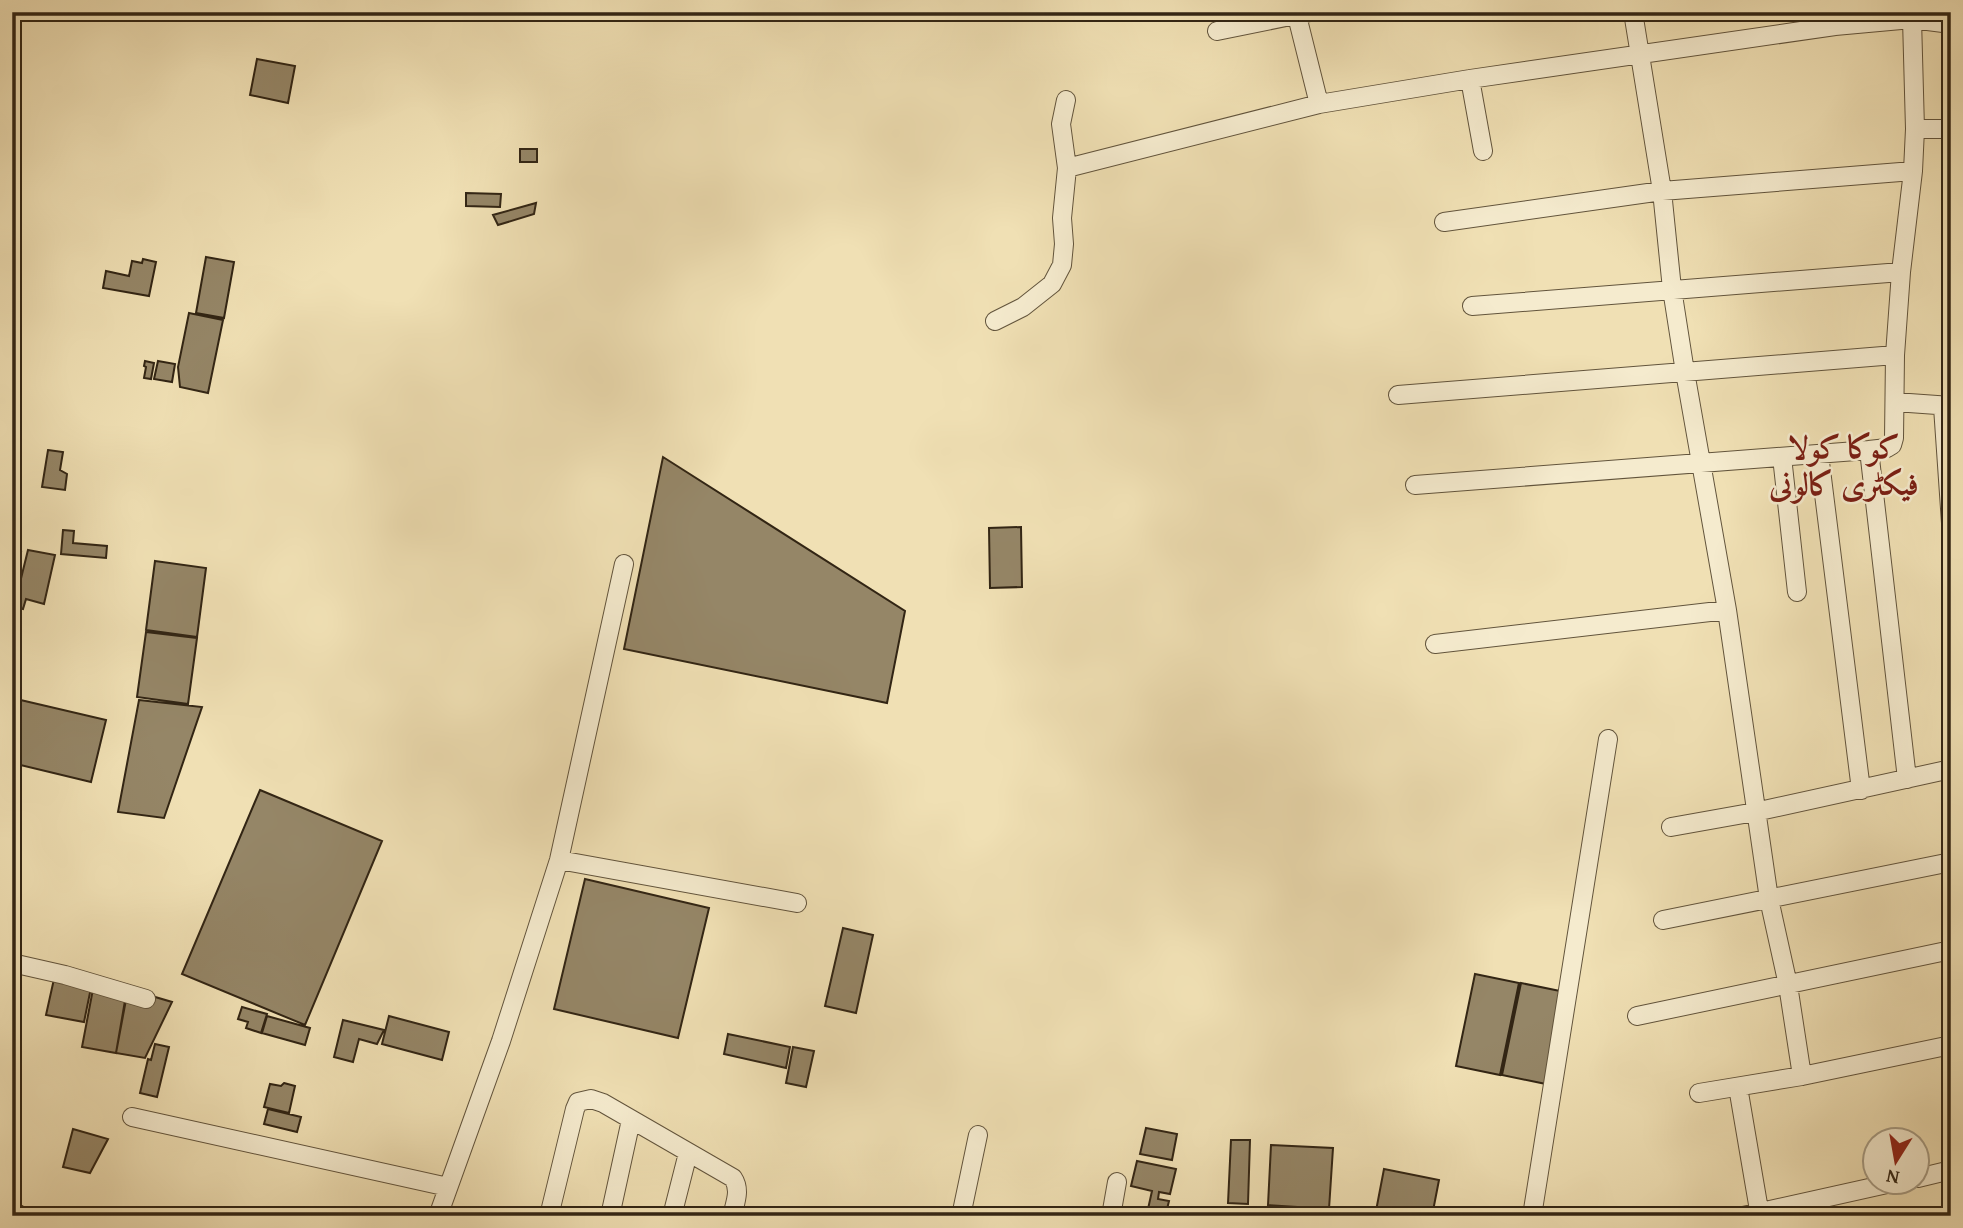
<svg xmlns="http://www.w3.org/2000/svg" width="1963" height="1228" viewBox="0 0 1963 1228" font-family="'Gentium Book Plus',Amiri,serif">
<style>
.building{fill:#958667;stroke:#322514;stroke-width:2}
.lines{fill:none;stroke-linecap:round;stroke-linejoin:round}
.minor-casing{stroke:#62543c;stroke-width:20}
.major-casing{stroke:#322514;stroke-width:25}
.minor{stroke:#f5ebce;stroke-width:18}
.major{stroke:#f0e0b4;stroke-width:23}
.labels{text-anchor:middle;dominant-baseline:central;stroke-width:5;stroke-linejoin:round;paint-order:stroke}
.district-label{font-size:32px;font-weight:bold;fill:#7a1f14;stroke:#f5ebce}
</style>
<rect width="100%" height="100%" fill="#f0e0b4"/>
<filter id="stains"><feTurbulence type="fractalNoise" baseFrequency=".00286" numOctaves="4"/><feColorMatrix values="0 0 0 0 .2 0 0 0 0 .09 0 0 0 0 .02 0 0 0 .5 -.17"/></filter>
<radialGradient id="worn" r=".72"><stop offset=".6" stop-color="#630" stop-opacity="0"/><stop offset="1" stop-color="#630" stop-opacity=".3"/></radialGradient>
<path class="building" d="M257,59L295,66L288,103L250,95Z
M520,149H537V162H520Z
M466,193L501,194L500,207L466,206Z
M536,203L534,214L498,225L493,215Z
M206,257L234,262L224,318L196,313Z
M143,259L156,262L149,296L103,288L106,271L129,276L132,261L142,263Z
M189,313L223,320L208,393L180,387L178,367Z
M145,361L154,363L151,379L144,378L146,367L144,366Z
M158,361L175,364L172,382L154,379Z
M48,450L63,452L60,470L67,474L65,490L42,487Z
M663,457L905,611L887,703L624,649Z
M1021,527L1022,587L990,588L989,528Z
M63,530L74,531L73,543L107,546L106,558L61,554Z
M12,549L21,552L12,587Z
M28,550L55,555L44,604L26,599L23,609L14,607Z
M155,561L206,568L197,637L146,630Z
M146,632L197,638L188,704L137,697Z
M12,698L106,720L91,782L12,763Z
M139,700L202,707L164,818L118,812Z
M260,790L382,841L305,1025L182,974Z
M585,879L709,908L678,1038L554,1009Z
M843,928L873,935L856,1013L825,1006Z
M56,970L93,978L84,1022L46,1015Z
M1475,974L1519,983L1500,1075L1456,1066Z
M1521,983L1565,992L1546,1084L1502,1075Z
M93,989L126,995L116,1053L82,1047Z
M128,989L172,1002L145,1058L116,1053Z
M242,1007L267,1014L261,1033L246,1028L248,1022L238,1019Z
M267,1016L310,1028L305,1045L262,1033Z
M389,1016L449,1032L442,1060L382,1044Z
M343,1020L384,1030L377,1044L359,1039L353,1062L334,1057Z
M728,1034L790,1047L786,1068L724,1054Z
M155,1044L169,1047L157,1097L140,1093L148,1059L151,1060Z
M793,1047L814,1051L806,1087L786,1083Z
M284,1083L295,1086L289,1113L264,1107L270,1084L281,1086Z
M268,1109L301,1117L297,1132L264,1124Z
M1146,1128L1177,1134L1172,1160L1140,1154Z
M73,1129L108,1139L90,1173L63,1167Z
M1231,1140H1250L1248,1204L1228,1203Z
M1271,1145L1333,1148L1329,1209L1268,1205Z
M1137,1161L1176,1169L1170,1194L1159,1192L1158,1199L1169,1201L1166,1213L1148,1209L1152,1191L1131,1186Z
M1384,1169L1439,1180L1432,1216H1375Z"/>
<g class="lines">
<defs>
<path id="minor" d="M1296,12L1319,104
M1633,12L1662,191L1672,289L1685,372L1727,610L1769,899L1788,985L1802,1076
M1217,31L1310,12
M1470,79L1483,151
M1915,129H1951
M1067,168L1319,104L1470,79L1835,26L1912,19L1951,24
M1444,222L1662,191L1913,171
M1472,306L1901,272
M995,321L1023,307L1052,284L1062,265L1064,244L1062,218L1067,168L1061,124L1066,100
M1398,395L1895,355
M1895,402L1951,406
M1943,407L1951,523
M1869,450L1907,779
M1819,454L1861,790
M1782,457L1797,592
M1415,485L1869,450L1887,448L1892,445L1894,438L1895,355L1901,272L1913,171L1915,129L1912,19
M1435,644L1727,610
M1671,827L1755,812L1951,769
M559,860L797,903
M1663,920L1951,862
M12,963L65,975L146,999
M1637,1016L1951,950
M1738,1087L1760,1216
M1699,1093L1802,1076L1951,1045
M132,1117L448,1187
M1918,1178L1951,1170
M438,1216L501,1041L559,860L624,564
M549,1216L575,1109L578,1102L591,1099L603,1103L733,1178C741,1190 735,1203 732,1216
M610,1216L631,1120
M672,1216L688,1153
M961,1216L978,1135
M1111,1216L1117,1182
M1532,1216L1608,739
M1743,1216L1896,1182"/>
<path id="major" d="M12,1215L16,1216"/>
</defs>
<use href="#minor" class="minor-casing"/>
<use href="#major" class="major-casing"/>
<use href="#minor" class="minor"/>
<use href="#major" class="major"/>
</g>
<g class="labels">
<g class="district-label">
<text x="1844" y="446">کوکا کولا<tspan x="1844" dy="37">فیکٹری کالونی</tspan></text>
</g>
</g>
<rect width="1963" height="1228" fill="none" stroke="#f0e0b4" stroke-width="42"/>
<rect x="14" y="14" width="1935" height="1200" fill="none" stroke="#322514" stroke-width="3.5"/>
<rect x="21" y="21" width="1921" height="1186" fill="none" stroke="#322514" stroke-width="2"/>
<g transform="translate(1896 1161) rotate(191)"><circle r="33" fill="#f5ebce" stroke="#a79c84" stroke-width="2"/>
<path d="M0-5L12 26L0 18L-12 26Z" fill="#8f2418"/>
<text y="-10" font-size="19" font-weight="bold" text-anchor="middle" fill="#322514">N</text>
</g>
<rect width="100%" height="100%" filter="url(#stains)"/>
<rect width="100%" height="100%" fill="url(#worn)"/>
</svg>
